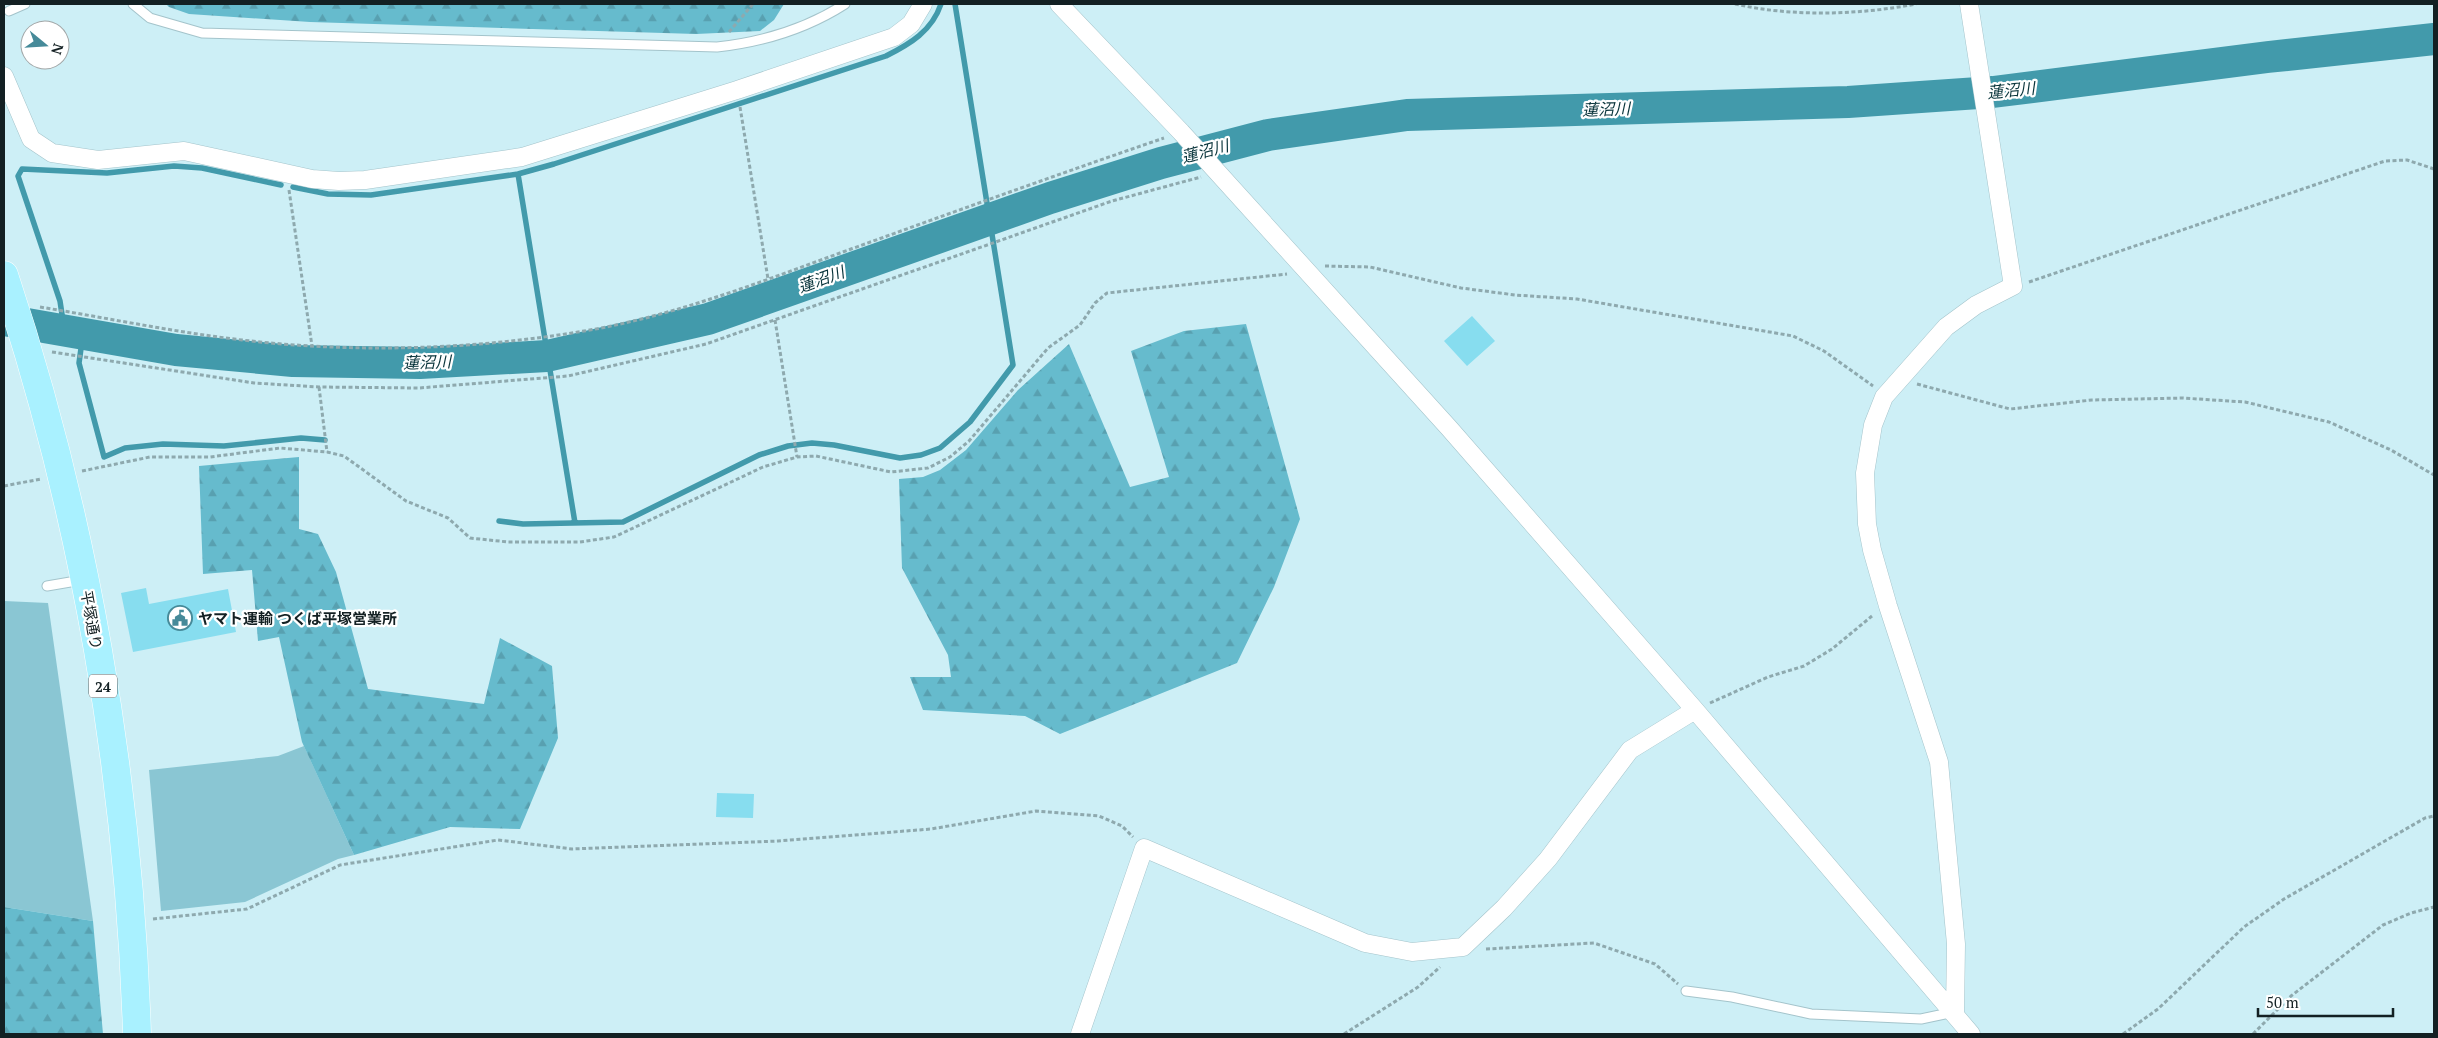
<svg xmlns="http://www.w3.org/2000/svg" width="2438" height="1038" viewBox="0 0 2438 1038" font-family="'PT Serif','Noto Sans JP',serif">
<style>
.grass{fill:#8ac6d3}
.forest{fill:url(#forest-firs)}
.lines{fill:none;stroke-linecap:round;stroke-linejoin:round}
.stream{stroke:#429aab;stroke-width:5.5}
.river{stroke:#429aab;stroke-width:32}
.building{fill:#87ddef}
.lane-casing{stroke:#a4c4cb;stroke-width:11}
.street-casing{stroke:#a4c4cb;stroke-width:19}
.primary-casing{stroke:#fff;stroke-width:29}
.path{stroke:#8ea9ae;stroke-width:3;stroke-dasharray:4 2.5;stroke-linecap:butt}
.lane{stroke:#fff;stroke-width:9}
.street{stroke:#fff;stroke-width:18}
.primary{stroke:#a9f1ff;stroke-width:28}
.labels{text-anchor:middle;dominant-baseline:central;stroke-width:4.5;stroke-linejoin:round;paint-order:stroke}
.shield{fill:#fff;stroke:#5a6365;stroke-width:1}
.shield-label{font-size:14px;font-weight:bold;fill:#132023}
.poi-label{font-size:15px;font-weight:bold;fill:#132023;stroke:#fff;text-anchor:start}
.street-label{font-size:15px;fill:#132023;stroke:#fff}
.water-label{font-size:16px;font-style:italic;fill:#09343b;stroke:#fff}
</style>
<defs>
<pattern id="forest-firs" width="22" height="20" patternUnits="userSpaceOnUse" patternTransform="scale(1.25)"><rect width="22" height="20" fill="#66bbcd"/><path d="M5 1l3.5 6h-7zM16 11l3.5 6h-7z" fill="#58a0b0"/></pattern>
</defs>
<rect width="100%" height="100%" fill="#cdeff6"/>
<path class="grass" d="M4,601L48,603L93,921L4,907Z
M304,746L354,855L338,859L245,902L161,911L149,770L278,756Z"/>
<path class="forest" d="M166,4H784L774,20L760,31L696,34L310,22L189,14L169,7Z
M1246,324L1300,519L1274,587L1237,663L1060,734L1025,716L923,710L910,677H951L948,655L902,568L899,479L923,477L940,470L966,450L1018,390L1069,344L1130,487L1169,477L1131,351L1184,331Z
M299,457V529L318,534L336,572L368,689L484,704L500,638L552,666L558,738L520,829L450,827L354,855L302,742L279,637L258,641L252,570L203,574L199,466Z
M4,907L93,921L103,1034H4Z"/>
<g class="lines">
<path class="stream" d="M518,174L575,523
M293,187L328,194L371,195L518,174L554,164L886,56C910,44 932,31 941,4
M61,329L63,321L60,301L18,176L22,169L107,173L174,166L202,168L281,185
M83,334L79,363L104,457L125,448L163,444L224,446L301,438L325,440
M499,521L523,524L623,522L759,455L788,446L812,443L834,445L900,458L921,455L940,448L970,422L1013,365L955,4"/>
<path class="river" d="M4,320L176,350L293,361L420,363L547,356L708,319L1050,198L1161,163L1268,135L1407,115L1848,102L1993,92L2268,57L2434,39"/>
</g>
<path class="building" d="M1472,316L1495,341L1467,366L1444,341Z
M146,588L149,604L228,589L236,632L133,652L121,593Z
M717,793L754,794L753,818L716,817Z"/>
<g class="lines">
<defs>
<path id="lane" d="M133,4L150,18L202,33L717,47C763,42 806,29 845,4
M9,11L25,4
M47,586L82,580
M1686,991L1732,997L1811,1014L1921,1019L1954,1012"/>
<path id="street" d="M1059,4L1181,132L1449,428L1695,710L1971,1034
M4,76L31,139L52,153L98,160L184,151L312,179L339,181L365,180L522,157L737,90L894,37L911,24L923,4
M1955,1012L1956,944L1939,762L1888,606L1872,550L1867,524L1865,473L1873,425L1884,397L1946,327L1976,305L2013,286L1969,4
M1080,1034L1144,848L1365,943L1412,952L1463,947L1504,908L1548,859L1630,750L1695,710"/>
<path id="primary" d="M4,275C85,519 129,777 137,1034"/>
</defs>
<use href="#lane" class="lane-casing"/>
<use href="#street" class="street-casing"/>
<use href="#primary" class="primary-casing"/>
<path class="path" d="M1735,4C1792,17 1859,15 1916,4
M729,32L753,4
M740,107L768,279
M289,190L312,346
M1325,266L1370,267L1461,288L1515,295L1577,299L1793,336L1824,351L1873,386
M2029,282L2385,161L2407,160L2434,169
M40,307C107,318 174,332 242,340C353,353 468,350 578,332C668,318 755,284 840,253C948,214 1056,175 1164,138
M775,320L797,457
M52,352L254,383L319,387L419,388L568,376L706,344L1112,201L1201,177
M1917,384L2010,409L2092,400L2183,398L2245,402L2329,422L2391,450L2434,475
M319,387L327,452
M82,471L150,457H210L280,448L327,452L344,456L406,501L448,518L470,538L508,542H580L614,537L763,467L797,457L816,456L891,472L928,468L950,457L969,441L1048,348L1080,325L1095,303L1107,293L1287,274
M4,486L41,479
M1710,703L1768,677L1804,666L1832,649L1872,616
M153,919L247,909L340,865L498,840L572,849L778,841L931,829L1036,811L1099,816L1122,826L1133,837
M1486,949L1594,943L1655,964L1678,984
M1344,1034L1418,987L1440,967
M2123,1034L2158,1009L2244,927L2284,899L2425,818L2434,816
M2253,1034L2291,996L2383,925L2411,913L2434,907"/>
<use href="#lane" class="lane"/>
<use href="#street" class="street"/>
<use href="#primary" class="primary"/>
</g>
<defs>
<symbol id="civic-ring" viewBox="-11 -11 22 22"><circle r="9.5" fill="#fff" stroke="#468a99" stroke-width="1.5"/><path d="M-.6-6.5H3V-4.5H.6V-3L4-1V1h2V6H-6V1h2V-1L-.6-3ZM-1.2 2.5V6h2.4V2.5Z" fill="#468a99"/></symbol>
</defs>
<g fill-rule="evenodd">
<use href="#civic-ring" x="166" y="604" width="28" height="28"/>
</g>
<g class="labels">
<rect class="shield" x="89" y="674.5" width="28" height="23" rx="4"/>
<g class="shield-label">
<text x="103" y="686">24</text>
</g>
<g class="poi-label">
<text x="198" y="618">ヤマト運輸 つくば平塚営業所</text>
</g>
<g class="street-label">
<text transform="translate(92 620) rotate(80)">平塚通り</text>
</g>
<g class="water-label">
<text transform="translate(2011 90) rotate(-6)">蓮沼川</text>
<text transform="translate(1606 109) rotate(-2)">蓮沼川</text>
<text transform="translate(1205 151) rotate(-15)">蓮沼川</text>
<text transform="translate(821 279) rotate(-20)">蓮沼川</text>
<text transform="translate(427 362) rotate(-2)">蓮沼川</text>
</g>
</g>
<rect width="2438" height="1038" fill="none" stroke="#132023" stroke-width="10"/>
<g transform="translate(45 45) rotate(108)"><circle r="24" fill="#ffffff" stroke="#a1a6a7"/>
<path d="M0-4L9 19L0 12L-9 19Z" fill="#468a99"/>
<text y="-8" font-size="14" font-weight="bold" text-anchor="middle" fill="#132023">N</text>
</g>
<path d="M2258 1008v8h135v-8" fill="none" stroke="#132023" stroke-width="2.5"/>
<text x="2266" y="1008" font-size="15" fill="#132023" stroke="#ffffff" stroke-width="4" paint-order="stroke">50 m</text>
</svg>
